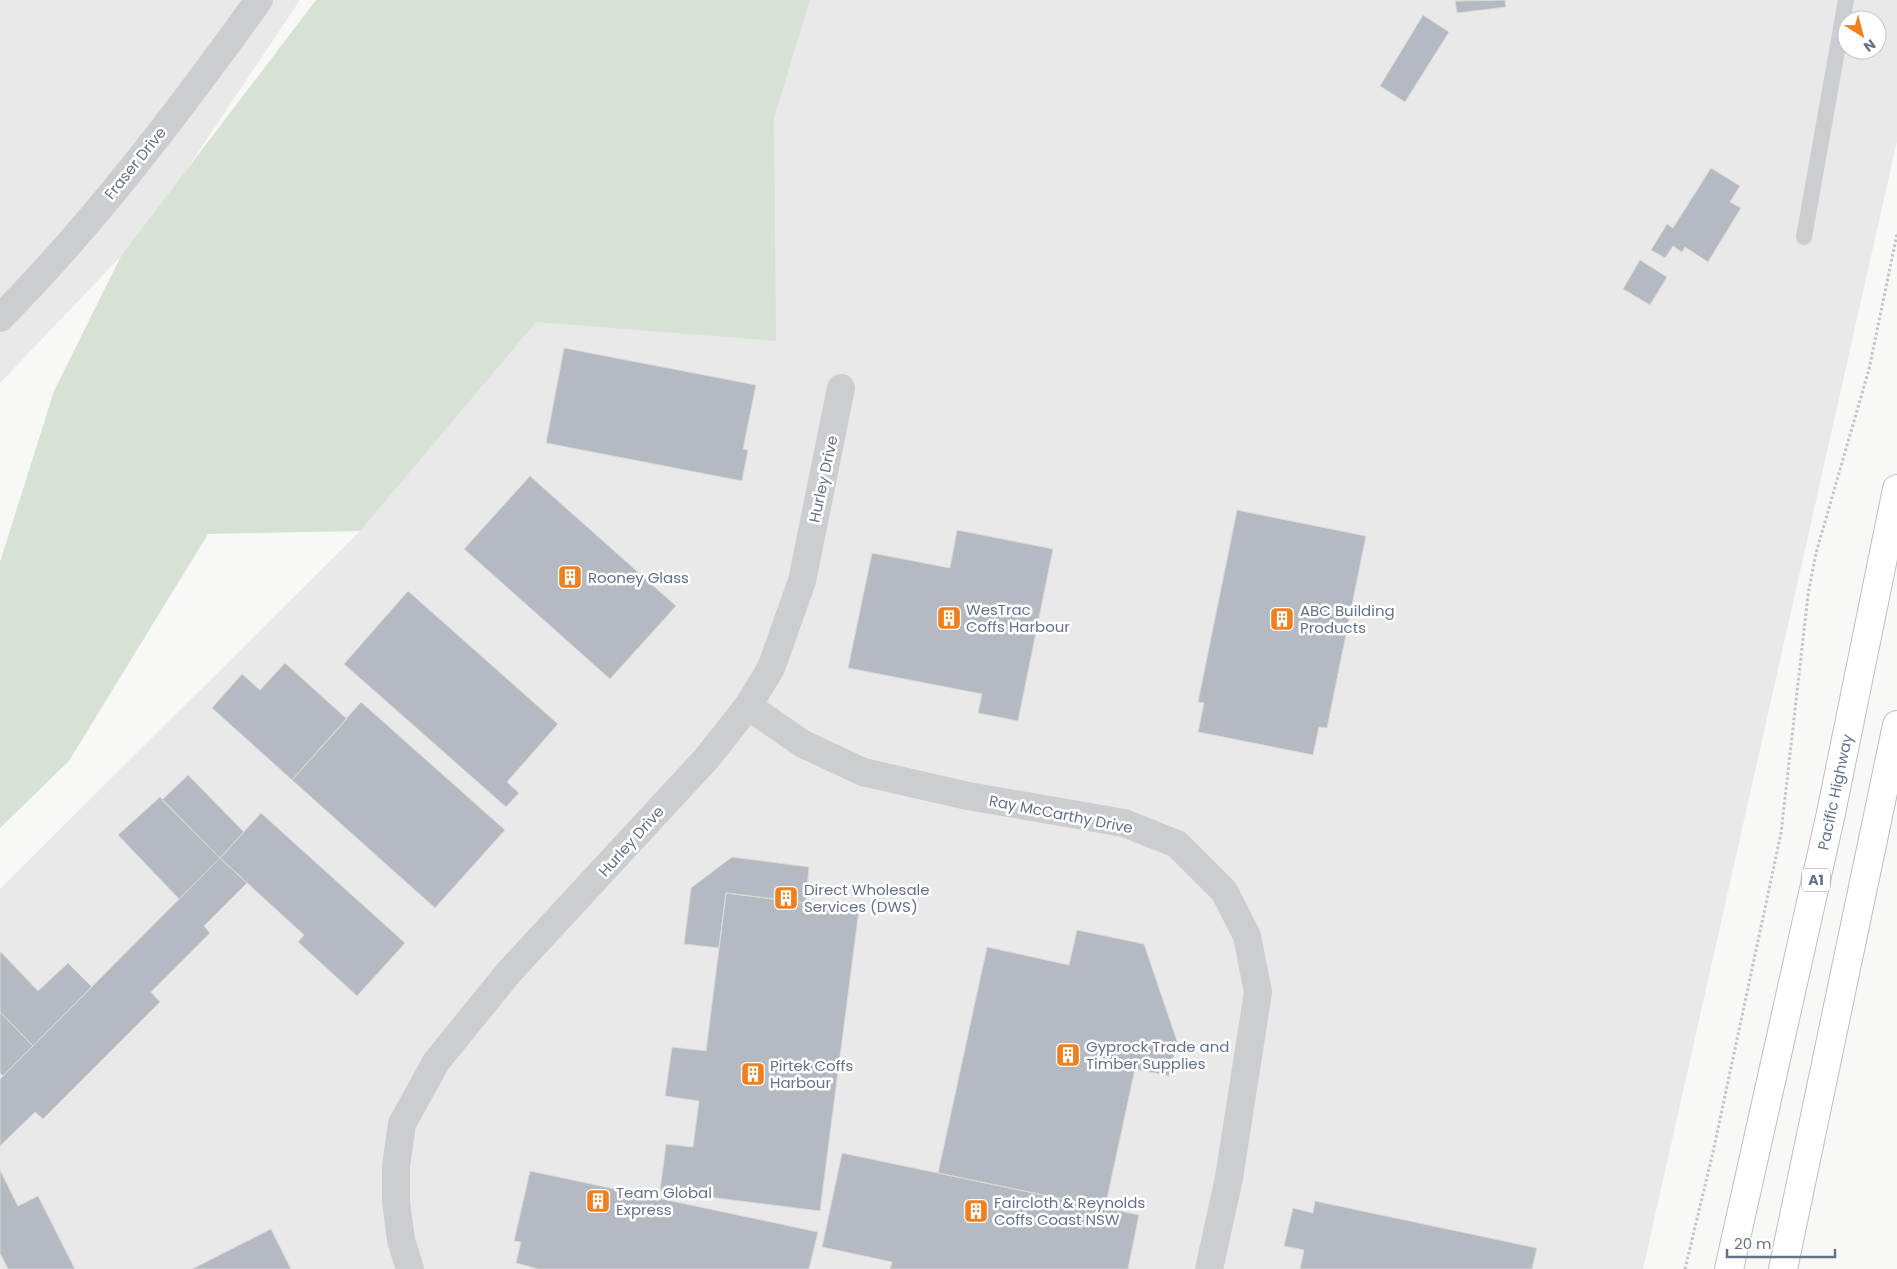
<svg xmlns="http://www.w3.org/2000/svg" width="1897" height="1269" viewBox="0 0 1897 1269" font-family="Poppins,sans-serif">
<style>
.built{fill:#e9e9e9;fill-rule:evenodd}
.green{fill:#d8e1d6}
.building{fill:#b5bac2;stroke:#dadad8}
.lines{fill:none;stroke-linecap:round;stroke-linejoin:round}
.trunk-casing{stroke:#bcbec2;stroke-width:30}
.path{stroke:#c1c3c6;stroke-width:3;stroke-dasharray:2.5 2.5;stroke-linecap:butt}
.service{stroke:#cbcdd1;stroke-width:16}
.minor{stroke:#cbcdd1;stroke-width:28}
.trunk{stroke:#fff;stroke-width:28}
.labels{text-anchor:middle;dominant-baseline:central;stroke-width:5;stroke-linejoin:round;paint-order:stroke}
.shield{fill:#fff;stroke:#939cac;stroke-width:1}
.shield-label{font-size:14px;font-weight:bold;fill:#657189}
.street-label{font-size:15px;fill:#657189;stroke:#fff}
.poi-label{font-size:15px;fill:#657189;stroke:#fff;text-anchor:start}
</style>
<rect width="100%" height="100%" fill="#f8f9f6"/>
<path class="built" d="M0,0H300L147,229L0,383Z
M776,0H1897V141L1643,1269H0V889L360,531ZM1847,20H1877V50H1847Z"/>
<path class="green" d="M316,0H810L774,118L776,341L536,322L360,531L208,534L69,761L0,828V562L54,391L121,256Z"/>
<path class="building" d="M1505,0L1506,7L1457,13L1455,1Z
M1423,15L1449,32L1405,102L1380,86Z
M1711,168L1740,186L1730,202L1741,208L1708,262L1685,247L1682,252L1673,246L1665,258L1651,250L1667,224L1673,228Z
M1640,260L1667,277L1650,305L1623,289Z
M564,348L756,385L743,449L748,450L742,481L546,443Z
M530,476L676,606L610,679L464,549Z
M1237,510L1366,536L1327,728L1319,727L1313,755L1198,732L1204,703L1198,702Z
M957,530L1053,549L1018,721L978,713L982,694L848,668L872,553L950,568Z
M408,591L558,724L507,782L519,793L506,807L344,664Z
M285,663L347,719L292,780L212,708L242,674L260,690Z
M361,702L505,830L435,908L292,780Z
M188,775L244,832L220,858L162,800Z
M160,797L220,858L179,899L118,835Z
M261,813L405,943L357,996L298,942L304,935L220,858Z
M732,857L809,867L806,903L726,893L719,948L684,944L691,888Z
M220,858L247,883L204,926L210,933L151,992L160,1002L43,1119L35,1112L0,1146V1079Z
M726,893L859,910L820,1211L660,1191L666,1144L693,1147L699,1101L665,1096L672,1047L706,1051Z
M1077,930L1144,944L1177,1041L1169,1076L1135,1069L1105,1208L938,1173L987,947L1069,965Z
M0,951L38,991L68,963L92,987L33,1046L0,1012Z
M0,1012L33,1046L3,1076L0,1073Z
M842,1153L1139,1215L1128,1269H890L892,1262L822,1247Z
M0,1170L18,1206L38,1196L75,1269H8L0,1253Z
M530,1171L818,1232L809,1269H538L516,1263L521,1242L514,1241Z
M1315,1201L1537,1248L1532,1269H1300L1304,1250L1284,1246L1293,1208L1313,1213Z
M271,1229L291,1269H192Z"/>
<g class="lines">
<defs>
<path id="trunk" d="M1729,1269L1831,813L1897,489
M1783,1269L1897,725"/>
</defs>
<use href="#trunk" class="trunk-casing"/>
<path class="path" d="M1685,1269L1713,1152L1781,833L1808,595L1816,553L1869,369L1897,234"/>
<path class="service" d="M1804,237L1846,0"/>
<path class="minor" d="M0,318C96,221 179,111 259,0
M748,706L803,744L863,772L968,796L1124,823L1177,844L1224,891L1247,936L1258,992L1229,1178L1209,1269
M410,1269L401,1240L396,1202V1166L402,1124L436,1062L509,972L707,758L748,706L771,668L802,581L841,388"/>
<use href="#trunk" class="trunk"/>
</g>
<defs>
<symbol id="building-square" viewBox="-11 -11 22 22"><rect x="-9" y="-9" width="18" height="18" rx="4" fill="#f07f1e" stroke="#fff"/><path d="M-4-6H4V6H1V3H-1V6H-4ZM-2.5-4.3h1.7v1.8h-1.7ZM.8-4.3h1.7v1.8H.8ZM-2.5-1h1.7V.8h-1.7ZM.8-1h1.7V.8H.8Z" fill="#fff"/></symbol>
</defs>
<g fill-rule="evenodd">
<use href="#building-square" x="556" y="563" width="28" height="28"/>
<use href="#building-square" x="935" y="604" width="28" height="28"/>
<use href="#building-square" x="1268" y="605" width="28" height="28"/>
<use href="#building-square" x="772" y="884" width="28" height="28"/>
<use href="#building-square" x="1054" y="1041" width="28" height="28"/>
<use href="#building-square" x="739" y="1060" width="28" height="28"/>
<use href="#building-square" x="584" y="1187" width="28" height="28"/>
<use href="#building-square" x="962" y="1197" width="28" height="28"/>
</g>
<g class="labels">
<rect class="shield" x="1802" y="868.5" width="28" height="23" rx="4"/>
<g class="shield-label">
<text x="1816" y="880">A1</text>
</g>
<g class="street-label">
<text transform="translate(135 163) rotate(-51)">Fraser Drive</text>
<text transform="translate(823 479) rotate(-78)">Hurley Drive</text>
<text transform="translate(1835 792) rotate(-78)">Pacific Highway</text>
<text transform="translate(1061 814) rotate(11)">Ray McCarthy Drive</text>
<text transform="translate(631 841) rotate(-48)">Hurley Drive</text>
</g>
<g class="poi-label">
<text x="588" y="577">Rooney Glass</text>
<text x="966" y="609">WesTrac<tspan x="966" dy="17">Coffs Harbour</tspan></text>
<text x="1300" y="610">ABC Building<tspan x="1300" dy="17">Products</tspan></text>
<text x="804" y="889">Direct Wholesale<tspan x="804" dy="17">Services (DWS)</tspan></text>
<text x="1086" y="1046">Gyprock Trade and<tspan x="1086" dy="17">Timber Supplies</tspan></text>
<text x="770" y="1065">Pirtek Coffs<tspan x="770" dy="17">Harbour</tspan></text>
<text x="616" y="1192">Team Global<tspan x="616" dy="17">Express</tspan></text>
<text x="994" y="1202">Faircloth &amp; Reynolds<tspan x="994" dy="17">Coffs Coast NSW</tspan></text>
</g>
</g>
<g transform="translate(1862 35) rotate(144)"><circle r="24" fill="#ffffff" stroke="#c1c6d0"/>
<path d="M0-4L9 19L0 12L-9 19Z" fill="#f07f1e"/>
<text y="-8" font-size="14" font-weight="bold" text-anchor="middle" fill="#657189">N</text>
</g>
<path d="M1727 1249v8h108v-8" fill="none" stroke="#657189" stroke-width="2.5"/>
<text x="1734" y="1249" font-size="15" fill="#657189" stroke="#ffffff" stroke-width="4" paint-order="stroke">20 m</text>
</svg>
